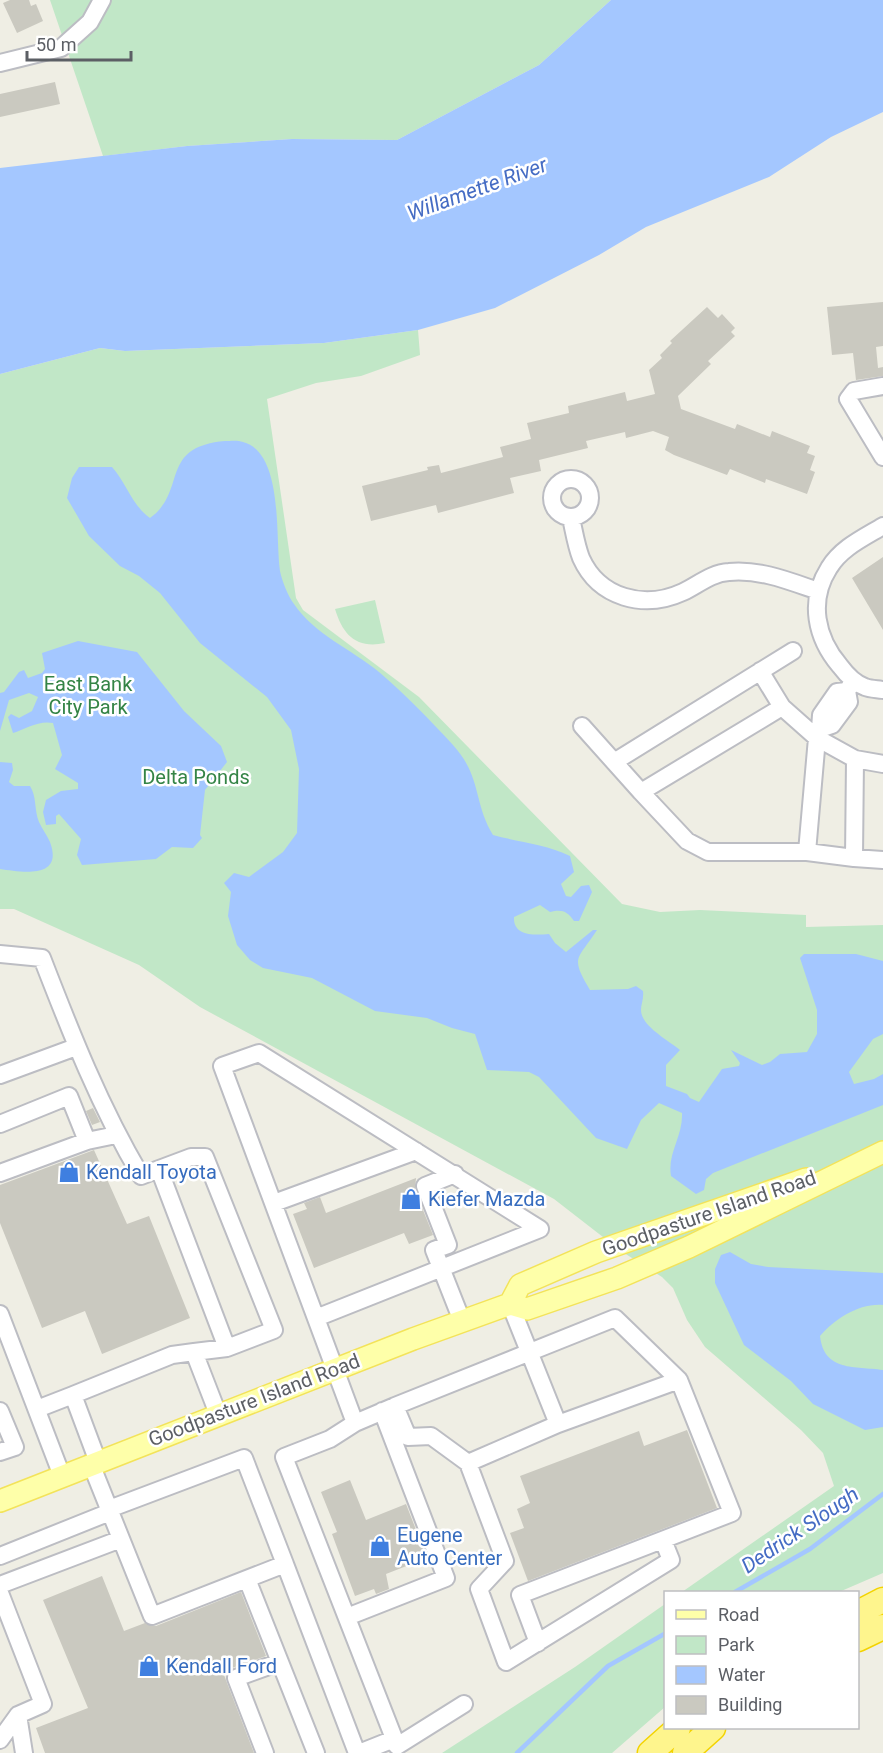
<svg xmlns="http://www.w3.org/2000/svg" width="883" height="1753" viewBox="0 0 883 1753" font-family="Roboto,sans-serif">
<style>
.green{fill:#c1e7c7}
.water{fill:#a4c7ff}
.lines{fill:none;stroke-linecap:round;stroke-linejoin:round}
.stream{stroke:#a4c7ff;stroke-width:4.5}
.building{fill:#cac9c0}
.minor-casing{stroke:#bcbdc3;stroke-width:20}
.major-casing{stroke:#f3e35a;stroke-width:24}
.highway-casing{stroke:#f3d300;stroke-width:27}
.minor{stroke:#fff;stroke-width:16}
.major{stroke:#feffa9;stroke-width:21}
.highway{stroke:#fef58d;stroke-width:24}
.labels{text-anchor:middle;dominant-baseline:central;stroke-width:5;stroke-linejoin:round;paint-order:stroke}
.park-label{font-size:20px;fill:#348446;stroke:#fff}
.shop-label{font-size:20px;fill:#366cbe;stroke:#fff;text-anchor:start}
.street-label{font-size:20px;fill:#5c5f65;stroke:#fff}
.water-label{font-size:21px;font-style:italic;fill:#456cc4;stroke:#fff}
</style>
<rect width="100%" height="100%" fill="#efeee4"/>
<path class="green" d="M50,0H611L539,65L397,140L292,139L187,146L103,156Z
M418,330L420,355L361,376L316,383L267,399L296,598L303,610L419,697L622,904L660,912L700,910L806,915V927L883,925V1573L839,1592H682L834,1486L823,1453L801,1430L705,1347L687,1320L673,1288L662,1277L621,1251L554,1199L200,1007L139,965L14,909H0V374L100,348L125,351L324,343Z
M375,600L385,643C356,649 343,635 335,609Z
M665,1604V1707L612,1753H442L575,1667Z"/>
<path class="water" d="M611,0H883V112L831,137L769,177L646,227L599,255L495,308L418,330L324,343L125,351L100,348L0,374V168L187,146L292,139L397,140L539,65Z
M225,441C230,441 238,440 243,442C284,453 275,538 280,571C282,581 288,596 294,604C314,634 351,649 379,672C405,694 430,720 453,745C482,777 473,802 493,835C518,842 546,844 570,856L574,872L561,884L566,896L571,897L581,886L589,885L592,892L579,921H574C567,911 562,909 550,912L540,905L514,917C513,937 535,935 549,934L555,943L566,952L593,930H597C577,961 570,956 590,990L628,989L636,986L643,991C644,999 641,1004 641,1010C641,1026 668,1040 680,1050L666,1065V1086L687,1094L690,1098L699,1102L722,1069L739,1066L740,1063L731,1050L762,1065L770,1062L780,1054L807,1052L817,1034V1010L800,958L804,954H856L883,961V1034L873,1039L849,1072L854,1084L874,1079L883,1074V1105L713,1173L706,1179L704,1190L696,1194L671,1176C667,1153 683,1137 682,1113L659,1103L641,1120L627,1149L596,1138L539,1077L529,1072L487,1070L475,1034L452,1028L427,1018L375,1011L312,978L263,968L250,960L237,945L228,916L231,892L224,883L234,873L249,877L283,852L297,833L299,769L291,730L267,697L200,643L160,593L139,576L120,566L89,536L67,498L72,478L79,467H112C127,484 131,504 150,518C188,491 158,447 225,441Z
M78,641L137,652L184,711L221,746L227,762L205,790L200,835L202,838L193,848L172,847L156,859L82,865L77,855L81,839L59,814L56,816V824L46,825L43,812L46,800L61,791L78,789V783L55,769L62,755L53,723C39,720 25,729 13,733L8,717L11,714L19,718L32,711L38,697L29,693L9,700L0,731V693L4,692L19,672L24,670L28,678L42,673L45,669L42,653Z
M0,762L12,763L13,770L9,782L14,786H30C37,797 34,810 39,822C42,829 47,835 50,842C64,880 21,872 0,869Z
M730,1252L751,1264L768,1267L883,1273V1305C859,1303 835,1319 820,1336C824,1372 855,1366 883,1370V1427L865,1430L813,1404L791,1381L744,1345L715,1283V1269L721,1255Z"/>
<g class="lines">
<path class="stream" d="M735,1592L810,1549L883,1494
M517,1753L608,1666L666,1633"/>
</g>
<path class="building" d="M10,0H29L31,6L36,4L43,21L17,33L3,3Z
M55,82L60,104L0,117V94Z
M883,302V346L876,347L878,368L883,367V376L856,380L853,353L832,355L827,307Z
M707,307L718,318L722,314L735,328L731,332L735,336L708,361L711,364L678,396L681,409L735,429L737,424L770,437L772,431L810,446L807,453L815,456L810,470L815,472L807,494L766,479L765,483L730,469L727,475L674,455L665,450L669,437L653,431L626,438L625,432L586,441L588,448L539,460L541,471L510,478L514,493L438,513L436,505L371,521L362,486L428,470L427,467L439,465L441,473L503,457L500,447L531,439L527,423L569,413L568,406L625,392L627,401L655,394L649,370L662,358L660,355L672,343L670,341Z
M883,557V630L852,578Z
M93,1108L100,1122L92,1125L86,1111Z
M94,1150L127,1224L149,1216L190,1318L102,1354L85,1311L42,1328L0,1223V1185Z
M416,1178L415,1190L433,1235L409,1244L404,1233L314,1268L293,1214L307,1209L304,1203L320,1197L326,1213Z
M687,1430L717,1508L528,1581L510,1533L524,1528L517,1509L530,1503L520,1476L639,1431L644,1446Z
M350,1480L366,1520L406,1504L427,1558L386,1574L389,1589L376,1594L374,1589L355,1596L332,1534L337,1532L321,1492Z
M102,1576L124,1631L145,1623L156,1626L241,1592L266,1656L232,1668L224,1675L254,1753H45L36,1728L88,1708L43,1600Z"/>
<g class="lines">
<defs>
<path id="minor" d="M0,63L61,48L90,22L102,0
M883,386L854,391L848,399L883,457
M552 498a19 19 0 1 1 38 0a19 19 0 1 1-38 0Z
M571,518C574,531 576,545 581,558C599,598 644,610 683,592C698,585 711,573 729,572C760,569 789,581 818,591
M883,526C863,538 841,548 829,568C808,601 816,638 840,666C846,674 856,684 865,687C870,689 877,689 883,690
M760,671L782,707L817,738L820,729L821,715L837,692L847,691
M782,707L641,792L687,841L708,852H807L854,858L855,759L817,738L807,852
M582,726L641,792
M820,729L832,725L849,702L847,691L852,683
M855,759L883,764
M614,762L793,651
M854,858L883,860
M0,954L42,958C71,1033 100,1107 141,1176L159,1169
M0,1075L76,1047
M0,1124L69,1096L87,1141
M0,1173L87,1141L116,1135
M455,1174L425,1186L448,1245L434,1250L462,1321
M274,1203L416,1151
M510,1304L558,1424L468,1463L505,1561L479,1589L506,1662L671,1560L663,1540
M0,1314L62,1476
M316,1318L540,1229L259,1053L222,1066C267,1185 310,1304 355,1423L395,1406
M194,1352L227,1348L274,1330L205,1157H191L159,1169L227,1348
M37,1409L73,1395
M0,1411L15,1447L0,1452
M355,1423L330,1439L284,1457L397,1746L464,1704
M98,1462L73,1395L172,1355L194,1352L218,1414
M468,1463L431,1436L408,1437L395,1406L615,1318L679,1380
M91,1464L152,1616L285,1564L244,1458L109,1509
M0,1556L110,1512
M285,1564L357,1753
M247,1579L316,1753
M0,1585L121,1539
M0,1593L43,1704L18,1715L0,1740
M347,1617L446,1578L382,1411
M538,1643L520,1595L732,1513L679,1380L558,1424
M18,1715L24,1753
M265,1753L236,1678L280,1662
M359,1753L394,1739"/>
<path id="major" d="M510,1304L520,1285L596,1252L806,1179
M0,1501L413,1339L510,1304L527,1309L617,1278L689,1247L883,1152"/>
<path id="highway" d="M858,1613L883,1600
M858,1639L883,1627
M650,1753L678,1728
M685,1753L713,1728"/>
</defs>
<use href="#minor" class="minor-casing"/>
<use href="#major" class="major-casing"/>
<use href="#highway" class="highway-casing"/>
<use href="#minor" class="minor"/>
<use href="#major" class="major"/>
<use href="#highway" class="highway"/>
</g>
<defs>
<symbol id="shop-bare" viewBox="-9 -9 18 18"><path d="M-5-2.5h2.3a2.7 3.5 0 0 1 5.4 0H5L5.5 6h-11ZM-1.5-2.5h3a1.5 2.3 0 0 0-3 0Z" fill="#3f7fe0" stroke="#fff" stroke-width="2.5" paint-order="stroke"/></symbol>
</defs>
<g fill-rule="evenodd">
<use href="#shop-bare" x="54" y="1157" width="30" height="30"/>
<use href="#shop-bare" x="396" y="1184" width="30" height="30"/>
<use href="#shop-bare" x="365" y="1531" width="30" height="30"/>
<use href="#shop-bare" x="134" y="1651" width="30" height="30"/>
</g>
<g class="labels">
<g class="park-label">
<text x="88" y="684">East Bank<tspan x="88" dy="23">City Park</tspan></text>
<text x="196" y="777">Delta Ponds</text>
</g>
<g class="shop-label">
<text x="86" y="1172">Kendall Toyota</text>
<text x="428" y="1199">Kiefer Mazda</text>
<text x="397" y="1535">Eugene<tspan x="397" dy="23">Auto Center</tspan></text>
<text x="166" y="1666">Kendall Ford</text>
</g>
<g class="street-label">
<text transform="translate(709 1213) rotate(-19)">Goodpasture Island Road</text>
<text transform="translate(254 1400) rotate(-21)">Goodpasture Island Road</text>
</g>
<g class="water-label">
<text transform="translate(477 189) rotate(-20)">Willamette River</text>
<text transform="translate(800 1530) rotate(-34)">Dedrick Slough</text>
</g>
</g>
<rect x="664" y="1591" width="195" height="138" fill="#ffffff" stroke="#bebfc1" stroke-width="1.5"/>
<rect x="676" y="1610" width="30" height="9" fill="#feffa9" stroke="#bebfc1" stroke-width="1.5"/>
<text x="718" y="1621" font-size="18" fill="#5c5f65">Road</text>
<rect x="676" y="1636" width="30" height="18" fill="#c1e7c7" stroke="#bebfc1" stroke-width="1.5"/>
<text x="718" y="1651" font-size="18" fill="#5c5f65">Park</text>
<rect x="676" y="1666" width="30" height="18" fill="#a4c7ff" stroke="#bebfc1" stroke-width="1.5"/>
<text x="718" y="1681" font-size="18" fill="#5c5f65">Water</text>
<rect x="676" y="1696" width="30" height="18" fill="#cac9c0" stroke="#bebfc1" stroke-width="1.5"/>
<text x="718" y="1711" font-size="18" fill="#5c5f65">Building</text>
<path d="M27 51v9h104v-9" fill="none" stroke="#5c5f65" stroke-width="3"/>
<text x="36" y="51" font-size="18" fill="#5c5f65" stroke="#ffffff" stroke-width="4.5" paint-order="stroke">50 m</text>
</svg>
